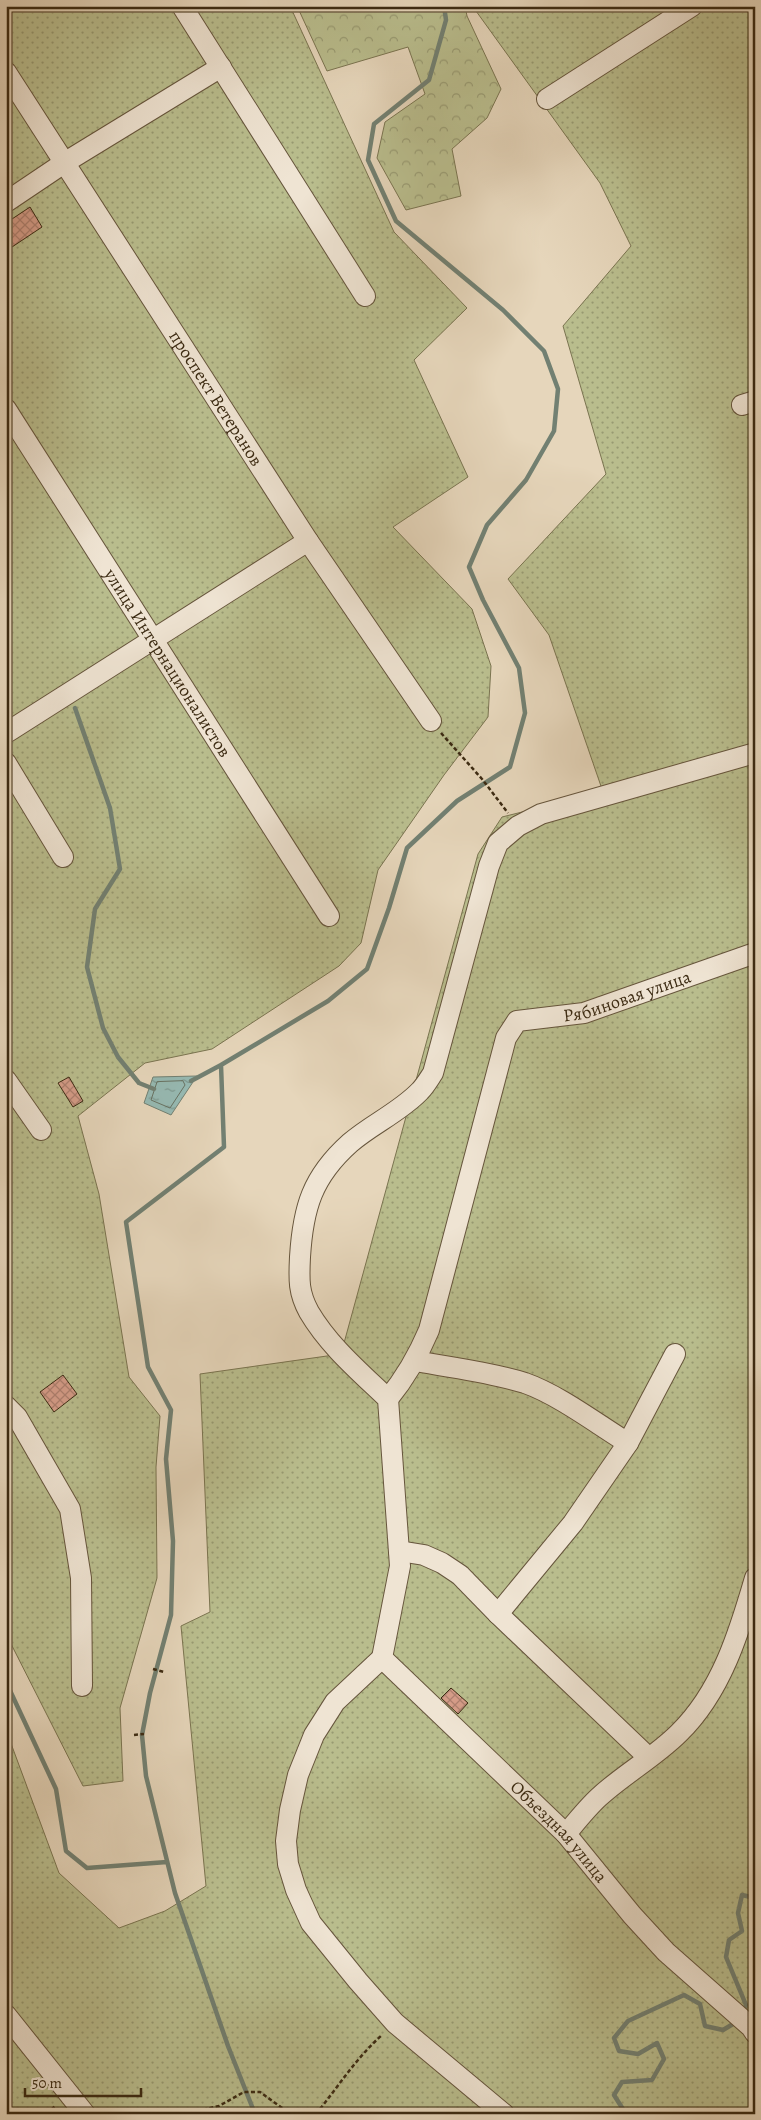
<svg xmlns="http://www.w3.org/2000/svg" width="761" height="2120" viewBox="0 0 761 2120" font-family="Alegreya,serif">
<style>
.green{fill:url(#green-dots);stroke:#7a7450}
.forest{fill:url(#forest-crowns);stroke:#7a7450}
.water{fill:url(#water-ripples);stroke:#728072}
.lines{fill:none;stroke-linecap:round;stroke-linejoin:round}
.shore{stroke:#687262;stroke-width:1}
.stream{stroke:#728072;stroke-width:4.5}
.building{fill:url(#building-cross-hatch);stroke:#3b2a12}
.minor-casing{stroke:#66553c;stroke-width:22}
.path{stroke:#3b2a12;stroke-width:2.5;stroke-dasharray:4 2.5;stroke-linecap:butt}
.minor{stroke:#efe4d3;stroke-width:20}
.labels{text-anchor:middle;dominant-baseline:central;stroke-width:4;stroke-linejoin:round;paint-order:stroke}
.street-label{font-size:18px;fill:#3b2a12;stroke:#efe4d3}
</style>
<defs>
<pattern id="green-dots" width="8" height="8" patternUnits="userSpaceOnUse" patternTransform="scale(1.25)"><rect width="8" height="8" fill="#b9bd8d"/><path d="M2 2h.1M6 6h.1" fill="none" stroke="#989a72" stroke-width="1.8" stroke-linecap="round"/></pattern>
<pattern id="forest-crowns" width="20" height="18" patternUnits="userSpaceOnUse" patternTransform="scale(1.25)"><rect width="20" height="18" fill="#b9bd8d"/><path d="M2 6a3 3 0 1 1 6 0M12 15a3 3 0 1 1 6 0" fill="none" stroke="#989a72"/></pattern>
<pattern id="water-ripples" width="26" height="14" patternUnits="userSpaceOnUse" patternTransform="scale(1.25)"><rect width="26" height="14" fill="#96b9b2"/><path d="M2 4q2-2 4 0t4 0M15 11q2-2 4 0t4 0" fill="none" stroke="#7c978f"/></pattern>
<pattern id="building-cross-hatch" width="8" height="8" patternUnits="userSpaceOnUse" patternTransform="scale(1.25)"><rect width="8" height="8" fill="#d59c88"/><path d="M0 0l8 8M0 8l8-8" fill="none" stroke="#ae7f6e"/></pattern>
</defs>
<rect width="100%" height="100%" fill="#e6d6bb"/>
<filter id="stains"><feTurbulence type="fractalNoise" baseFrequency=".004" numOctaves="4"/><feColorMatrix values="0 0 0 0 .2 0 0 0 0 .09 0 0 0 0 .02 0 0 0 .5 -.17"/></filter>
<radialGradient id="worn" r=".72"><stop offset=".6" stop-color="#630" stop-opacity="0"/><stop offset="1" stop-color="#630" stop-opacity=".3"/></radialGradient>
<path class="green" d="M6,6H290L394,232L467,308L414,360L468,477L393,527L472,609L491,666L488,717L444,775L378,870L361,943L339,966L212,1049L145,1063L78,1116L99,1194L129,1377L160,1416L156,1467L157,1578L120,1708L123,1781L83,1786L6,1634Z
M475,6H755V2114H6V1730L59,1873L119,1928L165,1911L206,1886L181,1626L210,1612L200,1374L341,1354L478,854L502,817L603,792L549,635L508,579L606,474L563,326L631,246L600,183L476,11Z"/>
<path class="forest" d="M297,6H465L467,16L501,89L487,118L452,149L461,196L406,210L377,158L385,122L425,94L408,47L327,71Z"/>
<path class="water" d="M197,1076L171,1115L144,1103L153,1077Z"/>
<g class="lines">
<path class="shore" d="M183,1081L185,1085L170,1108L151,1100L157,1082Z"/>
<path class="stream" d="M75,708L110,808L120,869L95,909L87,967L103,1028L118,1057L139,1083L154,1089
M191,1081L221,1065
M6,1682L56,1789L66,1851L87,1868L167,1862
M743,2013L746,2005L726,1957L729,1940L742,1931L738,1913L742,1895L751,1897L753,1917L755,1918
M255,2114L228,2046L175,1893L146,1776L142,1735L150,1693L171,1615L173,1541L166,1459L171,1410L148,1367L126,1222L224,1147L221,1065L328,1001L367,969L389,908L407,848L457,801L510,767L525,713L519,668L483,600L469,567L487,525L526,480L554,431L558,389L544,351L503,310L396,221L368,160L374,124L429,80L446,20L444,6
M626,2114L614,2095L622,2082L652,2080L664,2059L657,2043L638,2054L619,2051L614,2038L628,2021L684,1995L700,2004L705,2026L723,2030L738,2021"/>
</g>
<path class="building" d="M30,207L42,227L12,247L6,238V223Z
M69,1077L83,1101L73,1107L58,1083Z
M63,1375L77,1394L54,1412L40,1392Z
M451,1688L468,1703L458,1714L441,1698Z"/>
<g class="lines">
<defs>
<g id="minor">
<path d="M182,6L365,296"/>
<path id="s1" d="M6,72L308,541L431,721"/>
<path d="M547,99L692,6"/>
<path d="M6,202L64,163L221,67"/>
<path d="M742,405L755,401"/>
<path id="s2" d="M6,409L329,916"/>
<path d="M6,733L308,541"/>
<path d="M6,763L63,857"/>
<path d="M6,1080L41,1130"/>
<path d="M416,1361C452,1368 490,1372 525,1383C559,1395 597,1424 628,1443"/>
<path id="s3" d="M388,1399C406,1377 418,1356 429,1330L506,1038L517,1021L584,1013L755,953"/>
<path d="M6,1406L17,1417L70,1509L81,1578L82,1686"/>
<path d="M399,1551L424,1555L442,1563L460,1575L498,1614L648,1757"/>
<path d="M498,1614L573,1523L628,1443L675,1354"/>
<path id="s4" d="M382,1658L566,1834L632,1915L666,1952L751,2027L755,2033"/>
<path d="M566,1834C576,1822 587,1808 599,1797C624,1774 655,1757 679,1733C721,1692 739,1633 755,1578"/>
<path d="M6,2015L85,2114"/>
<path d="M504,2114L395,2023L358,1981L311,1923L296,1890L288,1864L286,1841L290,1810L298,1775L314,1735L335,1702L382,1658L400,1566L388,1399C360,1372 329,1346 309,1312C298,1292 299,1279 300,1257C303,1208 312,1177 350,1143C372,1124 400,1112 420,1091C425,1086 429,1079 433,1073L489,866L498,843L518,826L541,814L755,753"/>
</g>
</defs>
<use href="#minor" class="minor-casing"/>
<path class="path" d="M441,733L482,779L508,813
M153,1669L164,1672
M134,1735L144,1734
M47,2114L56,2105
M184,2114L219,2106L244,2092H260L289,2113L301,2114
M316,2114C338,2087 356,2058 382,2035"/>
<use href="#minor" class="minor"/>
</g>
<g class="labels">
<g class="street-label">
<text stroke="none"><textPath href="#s1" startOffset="388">проспект Ветеранов</textPath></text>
<text stroke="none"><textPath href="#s2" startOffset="301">улица Интернационалистов</textPath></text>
<text stroke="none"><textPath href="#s3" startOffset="516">Рябиновая улица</textPath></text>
<text stroke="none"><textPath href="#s4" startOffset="248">Объездная улица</textPath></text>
</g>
</g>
<rect width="761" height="2120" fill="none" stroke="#e6d6bb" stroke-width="25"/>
<rect x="8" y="8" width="746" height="2105" fill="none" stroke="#3b2a12" stroke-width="2.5"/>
<rect x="12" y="12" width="736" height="2095" fill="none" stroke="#3b2a12"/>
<path d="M25 2088v8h116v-8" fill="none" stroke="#3b2a12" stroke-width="2.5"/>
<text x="32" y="2088" font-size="15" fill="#3b2a12" stroke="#efe4d3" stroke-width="4" paint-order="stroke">50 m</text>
<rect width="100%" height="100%" filter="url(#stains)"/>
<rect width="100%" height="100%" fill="url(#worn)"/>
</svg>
